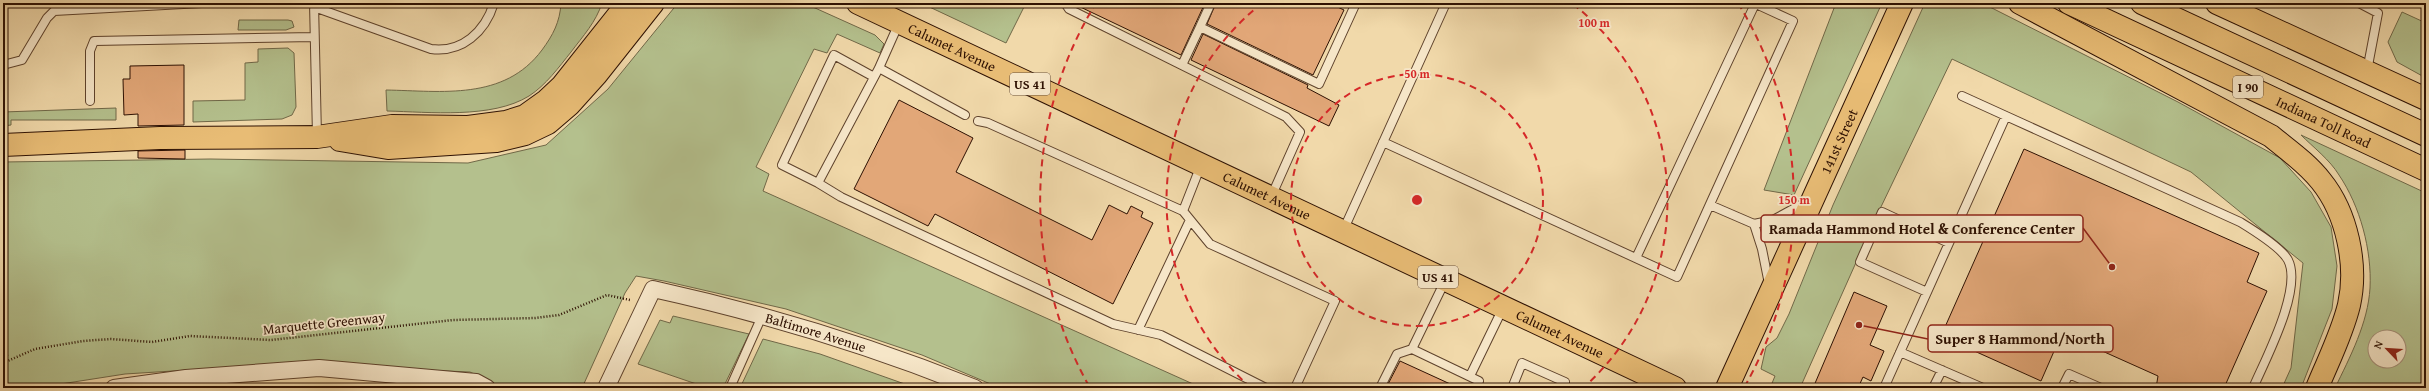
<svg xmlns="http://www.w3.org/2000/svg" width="2429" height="391" viewBox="0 0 2429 391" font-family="'Gentium Book Plus',serif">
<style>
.green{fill:#b4c08d;stroke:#706848;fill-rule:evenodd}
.building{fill:#e2a778;stroke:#2d1002}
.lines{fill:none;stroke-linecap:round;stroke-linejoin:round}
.service-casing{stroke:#5e422c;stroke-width:10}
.minor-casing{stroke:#5e422c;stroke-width:18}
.primary-casing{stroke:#2d1002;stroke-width:24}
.motorway-casing{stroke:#2d1002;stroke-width:24}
.path{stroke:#2d1002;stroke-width:2.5;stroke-dasharray:1 2;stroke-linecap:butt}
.service{stroke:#f6e6c8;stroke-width:8}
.minor{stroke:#f6e6c8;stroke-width:16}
.primary{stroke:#e8bc75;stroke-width:22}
.motorway{stroke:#e8bc75;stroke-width:22}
.ring{fill:none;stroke:#d62828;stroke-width:2;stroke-dasharray:7 5}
.labels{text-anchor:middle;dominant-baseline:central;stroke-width:3.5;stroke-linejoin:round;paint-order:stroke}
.shield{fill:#f6e6c8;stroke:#69503d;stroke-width:1}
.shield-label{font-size:13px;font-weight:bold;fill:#2d1002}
.street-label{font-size:14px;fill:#2d1002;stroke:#f6e6c8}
.centre{fill:#d62828;stroke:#f6e6c8;stroke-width:2}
.ring-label{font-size:12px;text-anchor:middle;font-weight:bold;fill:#d62828;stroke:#f6e6c8;stroke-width:3.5;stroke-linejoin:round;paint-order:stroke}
.leader{fill:none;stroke:#8f2418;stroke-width:1.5}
.callout-dot{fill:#8f2418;stroke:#f6e6c8;stroke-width:1.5}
.callout{fill:#f6e6c8;stroke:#8f2418;stroke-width:1.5}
.callout-label{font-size:15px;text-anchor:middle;font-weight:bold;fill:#2d1002}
</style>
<rect width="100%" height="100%" fill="#f1d9aa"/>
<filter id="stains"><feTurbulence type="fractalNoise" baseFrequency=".005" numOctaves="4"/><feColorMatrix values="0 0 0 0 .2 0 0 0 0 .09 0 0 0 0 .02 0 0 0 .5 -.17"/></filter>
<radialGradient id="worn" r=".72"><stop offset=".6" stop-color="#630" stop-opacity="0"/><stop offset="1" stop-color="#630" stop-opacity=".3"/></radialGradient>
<path class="green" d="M561,3H602C596,22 583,36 571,52C559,67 546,85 529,96C492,119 429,112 387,111L386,90C442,91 504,101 542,50C553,35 560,22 561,3Z
M678,3H804L875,35L884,44L880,53L837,34L827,53L814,49L756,167L769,174L763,191L1202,388H1000L922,355L786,309L664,281L636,276L625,293L582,388H503L470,372L284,364L125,374L35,388H3V358L8,356L3,338V162L210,159L468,163L546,145L608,89Z
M921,3H1026L1006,43Z
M1836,3H1882L1794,195L1764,190Z
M1925,3H1982L2178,102L2280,158L2311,192L2331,227L2337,266L2332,309L2301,388H2282L2291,368L2303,263L2191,172L1952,59L1879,211L1800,388H1770L1775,376L1761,369L1766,347L1777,338L1789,314L1833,205Z
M2402,12L2426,23V78L2397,62L2388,42Z
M239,20H288L292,21L294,27L286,30H238Z
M288,48L294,53L296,107L292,115L282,119L193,122V101L245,100V63L258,62V49Z
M116,108V120H11V125L3,126V112Z
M2301,135L2426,193V388H2335C2350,357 2368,323 2370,288C2372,250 2360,206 2339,175C2330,160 2313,147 2301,135ZM2375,337H2399V361H2375Z
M673,316L749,334L723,388H708L638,364L660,320L670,323Z
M763,339L820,354L916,388H740Z"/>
<path class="building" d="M1072,3H1205L1181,55Z
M1216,3H1329L1344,10L1313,75L1207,24Z
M1203,34L1308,85L1307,88L1339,105L1329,126L1191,60Z
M184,65V125L138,126V114L124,115L123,79H130V66Z
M899,100L973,138L956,172L1092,240L1109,205L1127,214L1131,206L1143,212L1141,217L1153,223L1113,304L935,214L928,226L854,189Z
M2024,149L2259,253L2247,282L2267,291L2224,388H2156L2158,376L2062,333L2041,381L1941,336Z
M185,150V159L138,158V151Z
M1854,292L1887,306L1870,345L1884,351L1871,381L1863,377L1858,388H1813Z
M1400,361L1459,388H1386Z"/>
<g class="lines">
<defs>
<path id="service" d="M314,3L317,136
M1065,3L1069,9L1286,117L1300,132L1271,197
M2359,3L2378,13L2367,71
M314,7L431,49C462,53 485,32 494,3
M899,23L879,68L818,183L841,197L1113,324L1161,335L1266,388
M1200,27L1211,3
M3,65L22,60L47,18L54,11L202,3
M1182,65L1200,27L1319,84L1356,3
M879,68L965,115
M1962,96L2006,116
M90,101V51L94,41L314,37
M978,121L988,123L1183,211L1210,244L1335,301L1295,388
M1383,142L1677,277L1793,21L1754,3
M818,183L782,165L834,55L874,77
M1710,205L1754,224L1773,220L1806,202
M1183,211L1201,165
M1754,224L1762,249L1769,284
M1343,231L1446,3
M1636,258L1755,4
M1927,292L1860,262L1882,212L1949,243
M1138,330L1190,220
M1412,349L1445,281
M1900,352L1983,388
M1470,376L1503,308
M730,388L762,316
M1380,388L1397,354L1412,349L1479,381L1476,388
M1512,388L1522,363L1565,382L1562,388
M1884,388L2006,116L2240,222C2253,230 2281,247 2288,260C2303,289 2265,360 2253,388
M1933,388L1942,370
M2062,388L2069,374L2101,388"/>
<g id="minor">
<path d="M114,388L186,378L319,368L476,382L487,388"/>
<path id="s1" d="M606,388L653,289C762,313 871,346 975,388"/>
</g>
<g id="primary">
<path id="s2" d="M858,3L1675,388"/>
<path id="s3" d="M1727,388L1902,3"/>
</g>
<g id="motorway">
<path d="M2020,3L2271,136C2288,150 2307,163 2321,181C2347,213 2358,265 2349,305C2342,334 2328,361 2317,388"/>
<path id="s4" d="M2069,3L2426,170"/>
<path d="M2142,3L2426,135"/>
<path d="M2217,3L2426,99"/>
<path d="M340,140L388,148L496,141L525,134L548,123L569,105L596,75L653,3"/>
<path d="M3,145L160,138L317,137L392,126L468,127L506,122L525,116L546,101L562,86L628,3"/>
</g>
</defs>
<use href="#service" class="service-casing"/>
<use href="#minor" class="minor-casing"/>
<use href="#primary" class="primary-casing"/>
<use href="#motorway" class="motorway-casing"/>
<path class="path" d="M3,363L35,349L83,341L111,339L152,342L190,336L271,340L453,320L535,318L559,315L607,295L630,300"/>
<use href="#service" class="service"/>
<use href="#minor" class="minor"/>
<use href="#primary" class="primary"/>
<use href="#motorway" class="motorway"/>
</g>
<g class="ring">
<circle cx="1417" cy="200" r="126"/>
<path d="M1251 388A251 251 0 0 1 1261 4M1573 4A251 251 0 0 1 1583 388"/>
<path d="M1089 386A377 377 0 0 1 1096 3M1738 3A377 377 0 0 1 1745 386"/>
</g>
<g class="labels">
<g class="shield">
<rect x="1010" y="73" width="40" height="22" rx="3"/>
<rect x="2233" y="76" width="30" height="22" rx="3"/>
<rect x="1418" y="266" width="40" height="22" rx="3"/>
</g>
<g class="shield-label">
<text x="1030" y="84">US 41</text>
<text x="2248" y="87">I 90</text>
<text x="1438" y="277">US 41</text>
</g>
<g class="street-label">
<text stroke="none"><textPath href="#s2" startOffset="104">Calumet Avenue</textPath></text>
<text stroke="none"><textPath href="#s4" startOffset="281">Indiana Toll Road</textPath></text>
<text stroke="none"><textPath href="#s3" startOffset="271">141st Street</textPath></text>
<text stroke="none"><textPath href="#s2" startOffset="452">Calumet Avenue</textPath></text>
<text transform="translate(324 323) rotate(-6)">Marquette Greenway</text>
<text stroke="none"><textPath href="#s1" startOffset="278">Baltimore Avenue</textPath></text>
<text stroke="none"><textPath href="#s2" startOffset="776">Calumet Avenue</textPath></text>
</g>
</g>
<circle cx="1417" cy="200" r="6" class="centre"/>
<g class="ring-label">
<text x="1594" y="27">100 m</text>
<text x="1417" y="78">50 m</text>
<text x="1794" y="204">150 m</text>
</g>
<path class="leader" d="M2112 267L2083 228M1859 325L1928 339"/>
<g class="callout-dot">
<circle cx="2112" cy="267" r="4"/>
<circle cx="1859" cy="325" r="4"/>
</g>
<g class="callout">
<rect x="1761" y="215" width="322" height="27" rx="4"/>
<rect x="1928" y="325" width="185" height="27" rx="4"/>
</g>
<g class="callout-label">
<text x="1922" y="234">Ramada Hammond Hotel &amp; Conference Center</text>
<text x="2020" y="344">Super 8 Hammond/North</text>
</g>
<rect width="2429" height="391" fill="none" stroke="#f1d9aa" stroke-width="16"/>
<rect x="4" y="4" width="2421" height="383" fill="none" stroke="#2d1002" stroke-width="2"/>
<rect x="8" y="8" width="2413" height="375" fill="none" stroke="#2d1002"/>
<g transform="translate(2387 349) rotate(295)"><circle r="19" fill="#f6e6c8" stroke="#a69079"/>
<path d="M0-3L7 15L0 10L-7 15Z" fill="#8f2418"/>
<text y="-6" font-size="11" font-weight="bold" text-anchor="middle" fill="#2d1002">N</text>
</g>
<rect width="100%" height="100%" filter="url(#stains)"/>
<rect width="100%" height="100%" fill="url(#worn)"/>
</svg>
